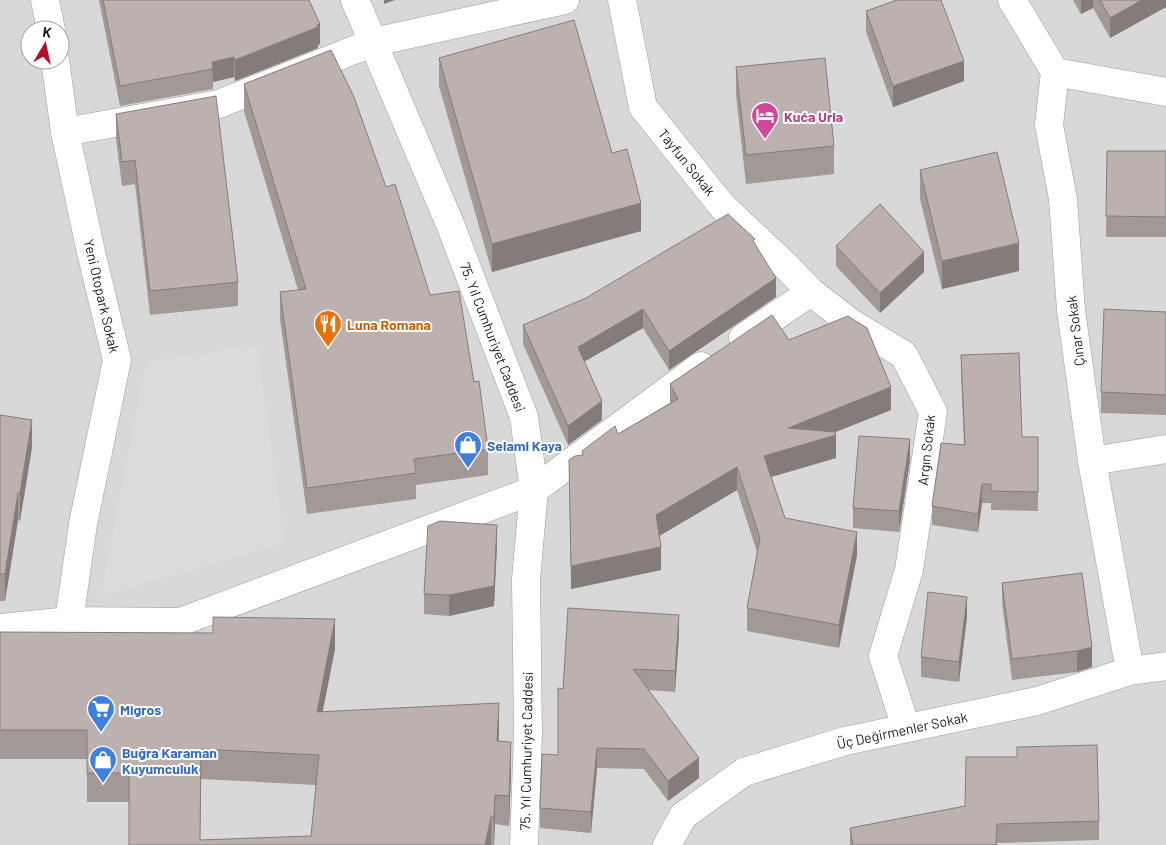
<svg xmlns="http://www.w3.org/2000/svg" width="1166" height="845" viewBox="0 0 1166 845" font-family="Barlow,sans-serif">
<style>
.residential{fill:#d9d8d8;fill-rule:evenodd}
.parking{fill:#dbdbdb}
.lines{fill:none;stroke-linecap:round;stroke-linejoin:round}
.minor-casing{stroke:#9c9c9c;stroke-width:29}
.tertiary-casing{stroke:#9c9c9c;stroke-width:29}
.minor{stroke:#fff;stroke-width:28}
.tertiary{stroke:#fff;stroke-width:28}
.wall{fill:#a29896;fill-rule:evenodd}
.shaded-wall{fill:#847c7a}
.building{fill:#bcb1ae;stroke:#847c7a;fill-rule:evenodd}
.labels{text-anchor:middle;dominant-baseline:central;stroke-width:4;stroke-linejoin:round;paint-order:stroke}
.hotel-label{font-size:14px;font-weight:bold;fill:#b23c85;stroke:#fff;text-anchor:start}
.street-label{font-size:14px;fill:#1b1b1b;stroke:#fff}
.food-label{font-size:14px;font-weight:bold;fill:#c56008;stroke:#fff;text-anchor:start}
.shop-label{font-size:14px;font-weight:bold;fill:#366cbe;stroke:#fff;text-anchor:start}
</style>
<rect width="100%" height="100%" fill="#ece6e1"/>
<path class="residential" d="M0,0H1166V845H0ZM30,30H60V60H30Z"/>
<path class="parking" d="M257,344L285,543L100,597L146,362Z"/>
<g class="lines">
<defs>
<path id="minor" d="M45,0L51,30
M622,0L643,107L722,206L785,265L811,292
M1012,0L1055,72L1049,125L1063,199L1071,310L1092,461L1130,671
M55,60L65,132L91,252L117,360L83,524L69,621
M1055,72L1166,92
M65,132L219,104L374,42L565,0
M743,338L811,292L851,323L904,355L933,412L909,570L883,656L906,728
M1092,461L1166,449
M0,628L69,621L180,622L534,490L701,366
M667,845L683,816L744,772L845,741L1037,701L1130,671L1166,666"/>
<path id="tertiary" d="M355,0L450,224L524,417L534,490L526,579L528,733L524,845"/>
</defs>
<use href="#minor" class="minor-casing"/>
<use href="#tertiary" class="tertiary-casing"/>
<use href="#minor" class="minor"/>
<use href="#tertiary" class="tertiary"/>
</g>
<path class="wall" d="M99,0H309L320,44L318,45V48L235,81L234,77L213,82V89L120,106Z
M1073,0H1166V7L1110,38L1093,8L1081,14Z
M866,11L964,81L893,107L866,32Z
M439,58L612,153L641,231L492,272L439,86Z
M736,67L834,146V174L746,184L736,95Z
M244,84L386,187L430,295L474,382L488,449V475L416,485V499L307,514L280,319V292L298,290L244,111Z
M116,114L238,282V306L150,315L135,184L122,186L116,139Z
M1107,151H1166V237H1106Z
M920,170L1019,271L942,289L920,199Z
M755,243L776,297L669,370L643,328L584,362L602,420L568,445L523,344V325Z
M836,246L924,272L880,313L836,266Z
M1166,312V415L1101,413V392Z
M789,340L891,410L835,432L836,458L771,477L785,518L857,555L839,648L747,631V608L757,552L737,490L659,536L661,570L571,589L569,460L582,455V451L618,434L670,403V384Z
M961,355L1022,437H1038V511L991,510V503H982L978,532L932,525V506L964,445L961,374Z
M0,415L32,447L20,521L18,520L5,601H0Z
M910,460L899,532L853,528V508Z
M497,545L494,606L449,616L424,614V594Z
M1082,573L1092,667L1077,672L1012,680L1002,603V583Z
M967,617L959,682L921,677V657Z
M0,632L335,649L322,711L499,733L498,741L511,771L509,826L495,824L494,845H129V802H87V759H0ZM201,779L316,785L311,836L200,840Z
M679,635L675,692L648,690L699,778L668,801L644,769L597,768L591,833L540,828V808L558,755L563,689Z
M1099,821V840L997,843V845H850V828Z"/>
<path class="shaded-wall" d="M384,0H395L384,4Z
M1081,0H1093V8L1081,14Z
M1142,0H1166V7L1110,38V18Z
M320,24V44L318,45V48L235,81V60Z
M234,57V77L213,82L212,62Z
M964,61V81L893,107V86Z
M641,203V231L492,272V244Z
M1019,243V271L942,289V261Z
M924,252V272L880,313V293Z
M776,278V297L669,370V351Z
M643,309V328L578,365V347Z
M891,387V410L808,443L836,435V458L764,479V456L788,428Z
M602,401V420L568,445V426Z
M32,420V447L20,521V493Z
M910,439V460L899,532V511Z
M737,467V490L656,538V515Z
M982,484V503L978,532V514Z
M18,493V520L5,601V574Z
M497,525V545L494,606L449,616V595Z
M857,532V555L839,648V625Z
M661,547V570L571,589V566Z
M967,597V617L959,682V662Z
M679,615V635L675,692V671Z
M335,619V649L317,741V712Z
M1092,647V667L1077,672V651Z
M499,703V733L497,770V741Z
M511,742V771L509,826V796Z
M597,748V768L591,833V812Z
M699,758V778L668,801V781Z
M495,795V824L494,845V817Z
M491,817V845H485Z"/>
<path class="building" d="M103,0H309L320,24L317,25L318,27L235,60L234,57L212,62L213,69L120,86Z
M897,0H941L964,61L893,86L866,11Z
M1100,0H1142L1110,18Z
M574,20L612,153L627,149L641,203L492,244L439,58Z
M331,50L354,97L386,187L395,184L430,295L459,291L474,382L479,381L488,449L414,459L416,473L307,488L280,292L306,289L244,84Z
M825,58L834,146L746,155L736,67Z
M216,96L238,282L150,291L135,160L122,162L116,114Z
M1107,151H1166V217L1106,216Z
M997,152L1019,243L942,261L920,170Z
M880,204L924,252L880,293L836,246Z
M728,214L755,239L753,241L776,278L669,351L643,309L578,347L602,401L568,426L523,325L586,298Z
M1104,309L1166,312V395L1101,392Z
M772,315L789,340L848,316L867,328L891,387L788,428L835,432L836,435L764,456L785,518L857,532L839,625L747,608L760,538L737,467L656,515L661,547L571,566L569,460L575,456L583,455L582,451L615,426L618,434L678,399L670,384Z
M1019,353L1022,437H1038V492L991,491V484H982L978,514L932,506L941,443L965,445L961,355Z
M0,415L32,420L20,493H18L5,574H0Z
M859,436L910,439L899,511L853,508Z
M440,521L497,525L494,586L449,595L424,594L428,526Z
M1082,573L1092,647L1077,651L1012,659L1002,583Z
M928,592L967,597L959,662L921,657Z
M568,608L679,615L675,671L633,669L699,758L668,781L644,749L597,748L591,812L540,808L542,754L558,755V688L563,689Z
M213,617L335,619L317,712L499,703L497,741L511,742L509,796L495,795L494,817H491L485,845H129V773H87V730H0V632L213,633ZM201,749L319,755L311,836L200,840Z
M1097,745L1099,821L997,824L996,845H853L850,828L965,806L966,757H1017V747Z"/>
<defs>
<symbol id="hotel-pin" viewBox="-11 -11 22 30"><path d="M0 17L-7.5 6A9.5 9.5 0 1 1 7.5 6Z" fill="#d1479c" stroke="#fff"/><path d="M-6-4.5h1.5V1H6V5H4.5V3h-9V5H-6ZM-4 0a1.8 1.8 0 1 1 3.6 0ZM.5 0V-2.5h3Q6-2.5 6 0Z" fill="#fff"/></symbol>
<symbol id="restaurant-pin" viewBox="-11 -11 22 30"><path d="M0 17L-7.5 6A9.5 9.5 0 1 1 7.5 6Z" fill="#e8710a" stroke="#fff"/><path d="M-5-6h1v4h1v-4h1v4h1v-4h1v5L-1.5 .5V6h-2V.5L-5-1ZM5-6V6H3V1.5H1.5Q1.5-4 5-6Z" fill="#fff"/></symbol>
<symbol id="shop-pin" viewBox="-11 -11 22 30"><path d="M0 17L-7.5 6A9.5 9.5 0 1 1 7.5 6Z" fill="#3f7fe0" stroke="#fff"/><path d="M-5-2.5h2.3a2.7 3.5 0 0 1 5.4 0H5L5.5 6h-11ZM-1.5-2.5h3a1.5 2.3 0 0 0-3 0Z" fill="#fff"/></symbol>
<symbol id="supermarket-pin" viewBox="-11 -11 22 30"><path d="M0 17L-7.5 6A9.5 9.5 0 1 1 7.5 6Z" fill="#3f7fe0" stroke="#fff"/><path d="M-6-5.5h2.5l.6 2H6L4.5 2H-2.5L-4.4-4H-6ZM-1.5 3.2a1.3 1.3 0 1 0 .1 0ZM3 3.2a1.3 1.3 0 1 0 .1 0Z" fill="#fff"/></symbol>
</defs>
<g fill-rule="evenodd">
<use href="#hotel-pin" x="749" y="100" width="32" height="43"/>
<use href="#restaurant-pin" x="312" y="308" width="32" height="43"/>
<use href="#shop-pin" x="452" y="429" width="32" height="43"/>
<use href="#supermarket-pin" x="85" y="693" width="32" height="43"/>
<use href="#shop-pin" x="87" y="744" width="32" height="43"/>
</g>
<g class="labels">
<g class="hotel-label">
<text x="784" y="116">Kuća Urla</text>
</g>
<g class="street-label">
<text transform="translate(687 162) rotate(51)">Tayfun Sokak</text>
<text transform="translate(102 296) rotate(77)">Yeni Otopark Sokak</text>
<text transform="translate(1075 331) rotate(-97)">Çınar Sokak</text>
<text transform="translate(493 337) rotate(69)">75. Yıl Cumhuriyet Caddesi</text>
<text transform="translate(926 450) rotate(-84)">Argın Sokak</text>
<text transform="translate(902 730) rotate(-12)">Üç Değirmenler Sokak</text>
<text transform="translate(526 751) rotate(-89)">75. Yıl Cumhuriyet Caddesi</text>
</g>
<g class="food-label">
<text x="347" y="324">Luna Romana</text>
</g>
<g class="shop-label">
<text x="487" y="445">Selami Kaya</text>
<text x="120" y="709">Migros</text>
<text x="122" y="752">Buğra Karaman<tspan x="122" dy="16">Kuyumculuk</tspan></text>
</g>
</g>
<g transform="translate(45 45) rotate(9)"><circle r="24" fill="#ffffff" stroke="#a4a4a4"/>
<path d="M0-4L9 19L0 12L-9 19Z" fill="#ba0b2b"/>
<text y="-8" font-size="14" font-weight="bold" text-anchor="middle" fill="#1b1b1b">K</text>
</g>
</svg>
